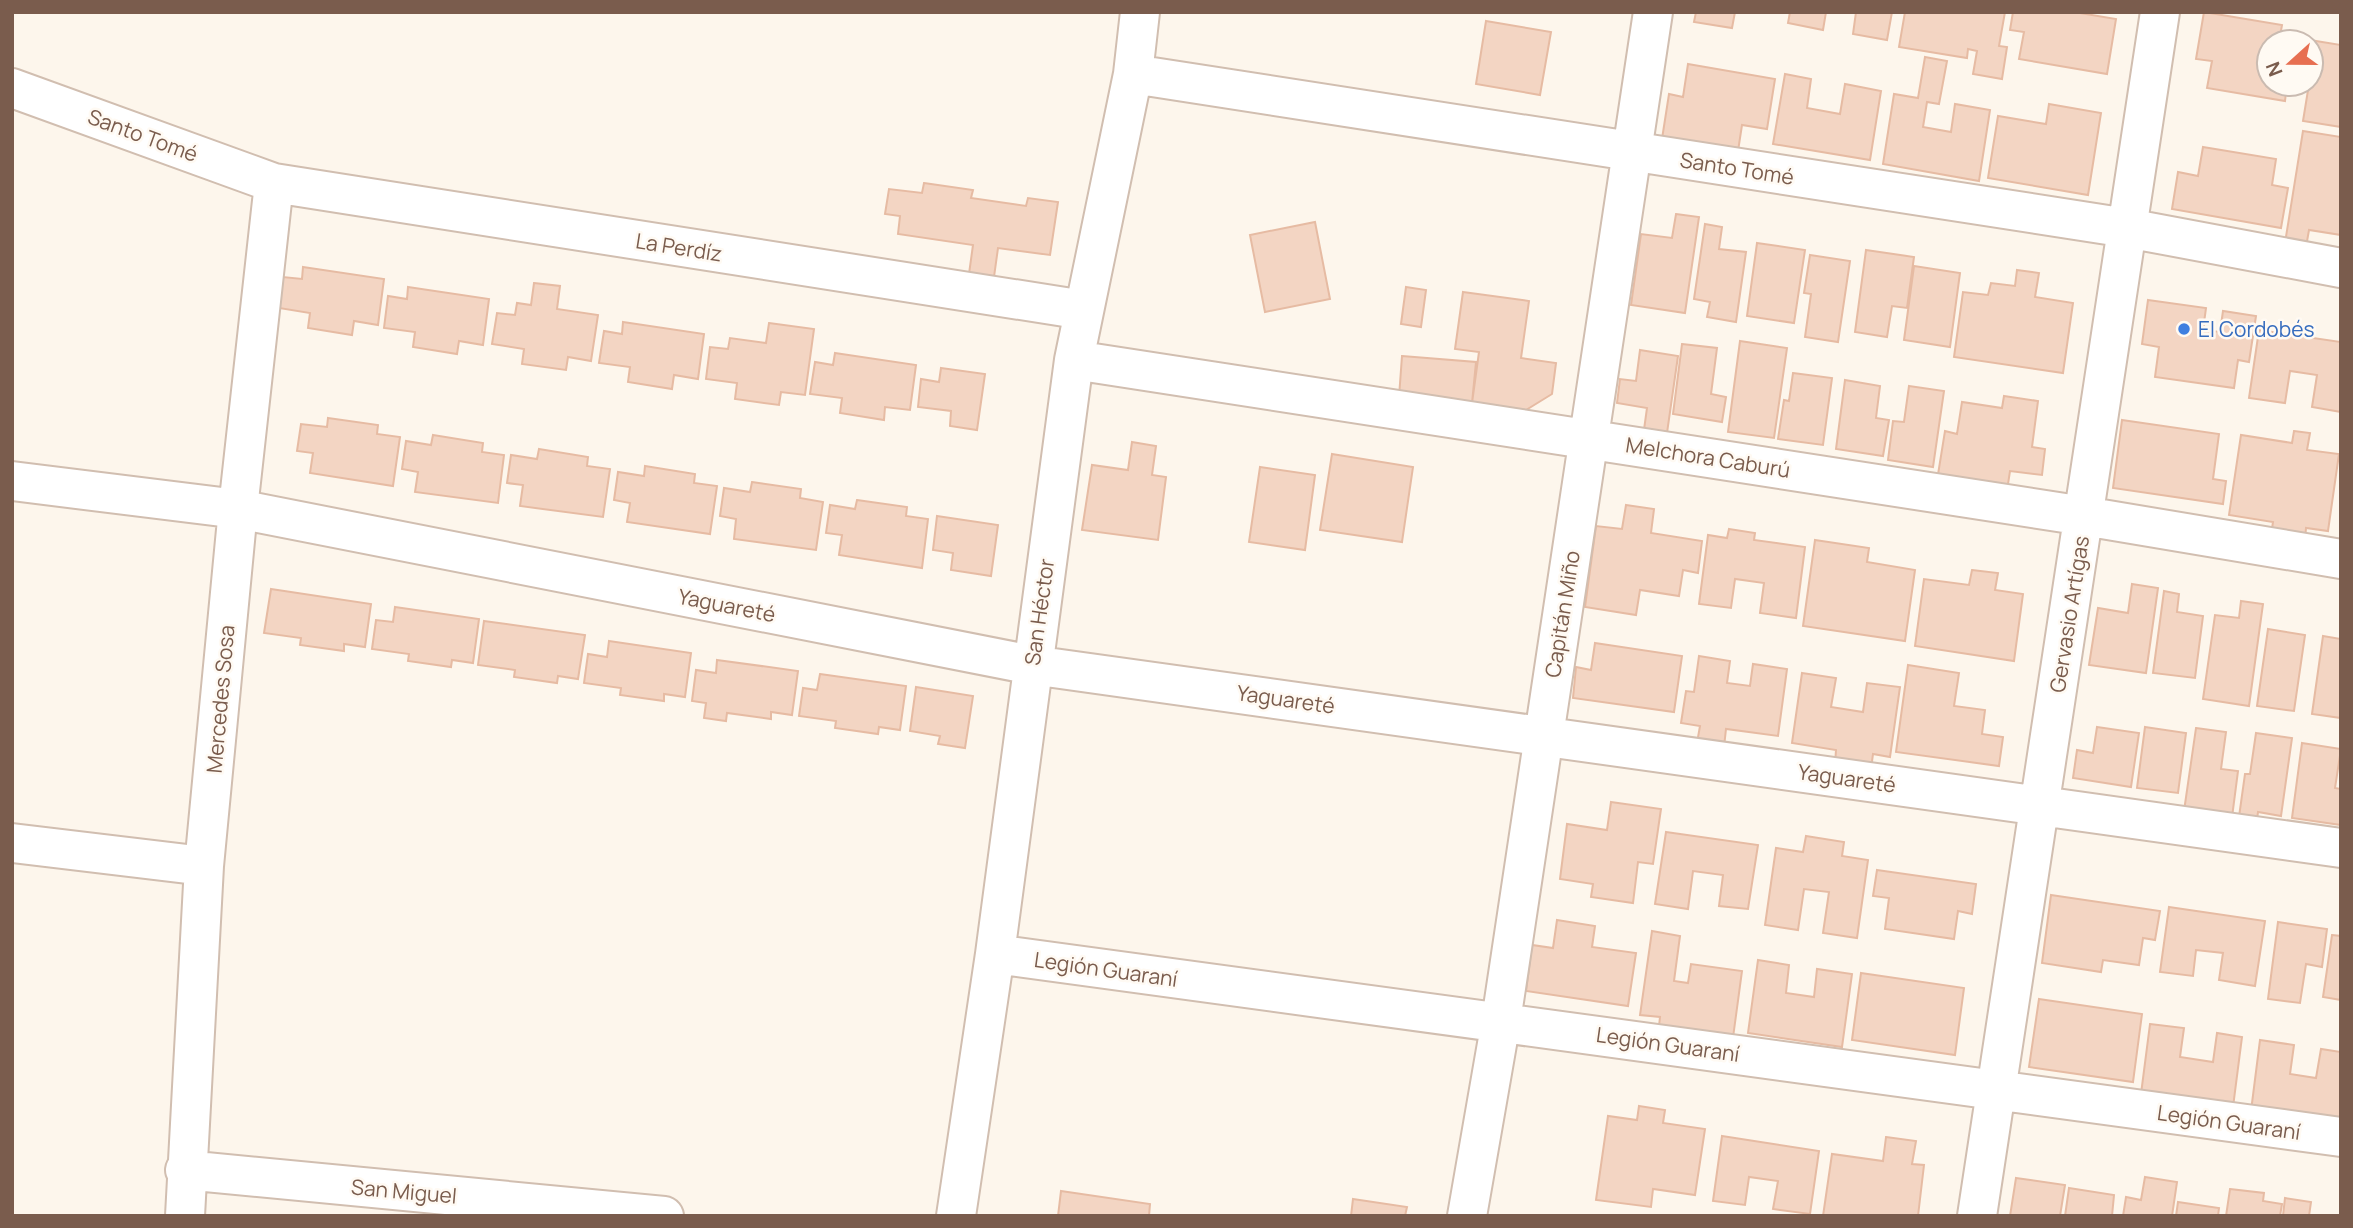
<svg xmlns="http://www.w3.org/2000/svg" width="2353" height="1228" viewBox="0 0 2353 1228" font-family="Manrope,sans-serif">
<style>
.building{fill:#f3d5c3;stroke:#e6bba3;stroke-width:2}
.lines{fill:none;stroke-linecap:round;stroke-linejoin:round}
.street-casing{stroke:#d1beb0;stroke-width:42}
.street{stroke:#fff;stroke-width:38}
.shop-dot{fill:#3f7fe0;stroke:#fffaf3;stroke-width:2.5}
.labels{text-anchor:middle;dominant-baseline:central;stroke-width:5;stroke-linejoin:round;paint-order:stroke}
.street-label{font-size:21px;fill:#7a5c4d;stroke:#fffaf3}
.shop-label{font-size:21px;fill:#366cbe;stroke:#fffaf3;text-anchor:start}
</style>
<rect width="100%" height="100%" fill="#fdf6ec"/>
<path class="building" d="M1696,12H1735L1732,28L1694,22Z
M1790,12H1826L1823,30L1788,23Z
M1856,12H1892L1887,40L1853,34Z
M1905,12H2005L1999,46L2007,47L2002,79L1973,74L1977,51L1968,49L1967,58L1899,47Z
M2013,12H2074L2116,19L2107,74L2019,59L2024,32L2010,30Z
M2204,12L2282,25L2279,42H2269V84H2287L2285,101L2207,88L2212,61L2196,59Z
M1486,21L1551,32L1540,95L1476,84Z
M2316,41L2341,45V127L2303,121Z
M1925,57L1947,61L1939,104L1927,102L1923,127L1951,132L1955,104L1990,110L1979,181L1883,164L1894,94L1918,98Z
M1688,64L1775,79L1767,129L1742,125L1738,151L1662,139L1669,94L1683,97Z
M1785,74L1811,79L1807,108L1840,114L1845,84L1881,91L1870,160L1773,144Z
M2049,104L2101,113L2088,195L1988,178L1998,116L2046,124Z
M2303,131L2341,137V235L2309,230L2306,247L2285,243Z
M2203,147L2276,159L2272,185L2288,188L2281,228L2172,209L2178,172L2198,176Z
M924,183L973,190L971,198L1026,206L1028,198L1058,202L1050,255L998,248L994,277L969,274L973,245L898,234L900,216L885,214L889,189L922,193Z
M1676,214L1699,217L1685,313L1631,305L1641,234L1672,238Z
M1315,222L1330,299L1265,312L1250,235Z
M1705,224L1722,227L1719,249L1746,252L1736,322L1707,317L1710,302L1694,299Z
M1757,243L1805,250L1794,323L1747,316Z
M1866,250L1914,257L1907,308L1892,306L1887,337L1855,332Z
M1810,255L1850,261L1838,342L1805,337L1811,294L1804,293Z
M1914,266L1960,273L1950,347L1904,340Z
M303,267L384,279L378,325L354,321L352,335L308,328L310,313L279,308L283,277L302,279Z
M2017,270L2039,273L2035,297L2073,303L2063,373L1954,357L1963,292L1988,295L1991,283L2015,286Z
M534,283L560,286L557,309L598,315L591,361L568,357L566,370L522,364L524,349L492,344L497,313L515,315L517,303L531,305Z
M408,287L489,299L483,345L459,341L457,354L413,347L415,332L384,328L388,296L407,299Z
M1406,287L1426,290L1421,327L1401,324Z
M1463,292L1529,301L1521,358L1556,363L1552,394L1526,410L1472,403L1479,352L1455,349Z
M2148,300L2206,308L2203,330L2220,332L2223,311L2256,316L2249,362L2238,360L2234,388L2155,377L2159,347L2142,344Z
M623,322L704,334L698,379L674,375L672,389L628,382L630,367L599,363L604,331L622,334Z
M769,323L814,329L805,395L781,392L779,405L735,399L737,383L706,379L710,347L728,349L730,338L766,343Z
M2259,330L2341,342V412L2312,407L2317,375L2290,371L2285,403L2249,398Z
M1740,341L1787,348L1774,438L1728,432Z
M1682,344L1717,348L1711,394L1726,397L1722,422L1673,414Z
M1640,350L1678,356L1666,440L1643,437L1647,408L1617,403L1620,379L1636,381Z
M835,353L916,365L910,410L885,407L884,420L840,413L842,398L810,394L815,362L833,365Z
M1402,356L1476,362L1472,403L1399,397Z
M941,368L985,374L977,430L950,426L951,411L918,407L921,379L939,382Z
M1793,373L1832,378L1823,445L1778,439L1784,400L1789,401Z
M1845,380L1880,386L1876,418L1889,420L1883,456L1836,449Z
M1909,386L1944,391L1933,467L1888,460L1893,421L1904,422Z
M2004,396L2038,401L2032,447L2045,449L2042,475L2010,471L2006,497L1936,487L1945,431L1957,434L1962,402L2002,408Z
M328,418L378,425L377,434L400,437L393,486L310,473L313,453L297,451L301,424L327,427Z
M2122,420L2219,434L2213,479L2226,481L2223,504L2113,488Z
M2294,431L2310,433L2307,450L2339,454L2328,531L2306,528L2305,540L2271,535L2273,522L2229,515L2241,435L2292,443Z
M433,435L483,443L482,452L504,455L498,503L415,492L418,472L402,469L406,441L431,445Z
M1132,442L1156,446L1152,475L1166,477L1158,540L1082,530L1092,465L1128,470Z
M539,449L588,457L587,466L610,469L603,517L520,506L523,485L507,483L511,455L537,459Z
M1332,454L1413,467L1402,542L1320,530Z
M645,466L695,474L694,483L717,486L710,534L627,522L630,503L614,500L618,472L644,476Z
M1260,467L1315,475L1305,550L1249,542Z
M752,482L801,489L800,498L823,502L816,550L734,539L736,519L720,516L724,488L750,492Z
M857,500L907,507L906,516L928,519L922,568L839,555L842,535L826,533L830,505L855,509Z
M1626,505L1654,509L1651,533L1702,541L1698,573L1683,570L1679,596L1640,590L1636,615L1585,607L1596,526L1622,529Z
M937,516L998,525L991,576L951,570L953,553L933,550Z
M1729,529L1755,533L1754,540L1805,547L1796,618L1760,613L1764,583L1735,579L1731,608L1699,604L1708,535L1727,538Z
M1815,540L1869,548L1867,562L1915,570L1905,641L1803,626Z
M1972,570L1998,573L1995,590L2023,594L2014,661L1915,646L1924,579L1969,585Z
M2132,584L2158,588L2146,673L2089,665L2098,608L2128,613Z
M271,589L371,604L365,647L344,644V651L300,645L301,638L264,633Z
M2164,591L2179,594L2177,612L2203,616L2195,678L2153,673Z
M2241,601L2263,604L2249,706L2203,699L2215,615L2239,618Z
M395,607L479,619L473,663L452,660L451,667L408,661L409,654L372,649L376,620L393,622Z
M484,621L585,635L578,679L558,676L557,683L514,677L515,670L478,665Z
M2268,629L2305,635L2294,711L2257,706Z
M2323,636L2341,639V718L2312,714Z
M609,641L691,653L685,697L664,694V701L620,695L621,688L584,683L588,654L607,657Z
M1595,643L1682,656L1674,712L1573,698L1576,667L1591,670Z
M1699,656L1730,661L1727,683L1750,686L1753,664L1787,669L1778,736L1726,729L1724,747L1697,743L1700,726L1681,723L1686,691L1694,692Z
M717,660L798,671L792,715L771,712V719L727,713L726,721L704,718L706,703L692,701L696,670L716,673Z
M1908,665L1959,673L1954,706L1985,710L1982,734L2003,737L1999,766L1896,752Z
M1802,673L1836,678L1831,707L1863,712L1867,683L1900,687L1890,757L1873,754L1871,769L1835,764L1836,750L1792,743Z
M820,674L906,686L900,730L879,727L878,734L835,728L836,721L799,716L803,688L817,690Z
M916,687L973,696L965,748L938,744L940,736L910,731Z
M2097,727L2139,733L2131,787L2073,778L2077,750L2093,753Z
M2145,727L2186,733L2178,793L2137,788Z
M2196,728L2226,732L2221,769L2238,771L2231,825L2183,818Z
M2256,733L2292,738L2281,816L2258,812L2255,834L2237,831L2245,774H2250Z
M2302,743L2341,749L2335,788L2341,789V825L2292,818Z
M1611,802L1661,809L1653,864L1638,862L1633,903L1591,897L1593,884L1560,879L1567,824L1607,830Z
M1666,832L1758,845L1748,909L1719,906L1723,875L1693,871L1688,909L1655,904Z
M1806,836L1844,842L1842,856L1868,860L1857,938L1823,933L1829,892L1804,889L1798,930L1765,925L1776,848L1803,852Z
M1877,870L1976,884L1972,914L1958,911L1954,939L1885,929L1889,898L1873,896Z
M2051,895L2160,911L2155,940L2143,938L2139,965L2103,960L2101,972L2042,963Z
M2169,907L2265,921L2255,986L2219,980L2223,953L2196,950L2193,976L2160,972Z
M1557,920L1595,926L1592,947L1636,953L1628,1006L1526,991L1532,945L1553,948Z
M2278,922L2327,929L2322,967L2306,964L2300,1003L2268,999Z
M1652,931L1680,936L1674,981L1688,983L1691,964L1742,971L1732,1045L1658,1035L1660,1017L1640,1015Z
M2332,935L2341,936V1000L2323,997Z
M1758,960L1789,965L1786,993L1814,997L1817,969L1852,974L1842,1047L1748,1033Z
M1861,973L1964,988L1955,1055L1852,1040Z
M2039,999L2142,1014L2133,1082L2029,1067Z
M2150,1024L2184,1028L2180,1057L2213,1062L2217,1033L2242,1037L2233,1107L2141,1094Z
M2260,1040L2294,1045L2290,1074L2316,1078L2321,1049L2341,1052V1123L2251,1111Z
M1639,1106L1665,1110L1663,1123L1705,1129L1695,1195L1653,1189L1651,1207L1596,1200L1608,1116L1637,1120Z
M1722,1136L1819,1151L1810,1214L1773,1209L1778,1181L1749,1177L1745,1205L1713,1201Z
M1886,1137L1916,1141L1912,1164L1924,1165L1918,1216H1823L1832,1154L1883,1161Z
M2145,1177L2177,1182L2172,1216H2123L2126,1197L2141,1200Z
M2016,1178L2065,1185L2060,1216H2010Z
M2069,1188L2114,1195L2112,1216H2065Z
M2230,1189L2264,1193L2263,1201L2282,1204L2280,1216H2226Z
M1061,1191L1150,1204L1149,1216H1058Z
M2285,1198L2311,1202L2309,1216H2283Z
M1353,1199L1407,1207L1405,1216H1351Z
M2178,1202L2219,1208L2218,1216H2176Z"/>
<g class="lines">
<defs>
<path id="street" d="M1133,74L2127,228L2341,268
M12,88L274,183L1084,310
M1074,360L2084,516L2341,559
M12,481L238,509L1032,665L2341,848
M12,843L204,866
M995,954L2341,1137
M185,1170L664,1216
M185,1216L204,866L238,509L274,183
M956,1216L995,954L1074,360L1133,74L1140,12
M1467,1216L1501,1021L1653,12
M1977,1216L2160,12"/>
</defs>
<use href="#street" class="street-casing"/>
<use href="#street" class="street"/>
</g>
<circle class="shop-dot" cx="2184" cy="329" r="7"/>
<g class="labels">
<g class="street-label">
<text transform="translate(143 135) rotate(20)">Santo Tomé</text>
<text transform="translate(1737 168) rotate(9)">Santo Tomé</text>
<text transform="translate(679 247) rotate(9)">La Perdíz</text>
<text transform="translate(1708 457) rotate(9)">Melchora Caburú</text>
<text transform="translate(727 605) rotate(11)">Yaguareté</text>
<text transform="translate(1039 612) rotate(-82)">San Héctor</text>
<text transform="translate(1562 614) rotate(-81)">Capitán Miño</text>
<text transform="translate(2069 614) rotate(-81)">Gervasio Artígas</text>
<text transform="translate(220 699) rotate(-85)">Mercedes Sosa</text>
<text transform="translate(1286 699) rotate(8)">Yaguareté</text>
<text transform="translate(1847 778) rotate(8)">Yaguareté</text>
<text transform="translate(1106 969) rotate(8)">Legión Guaraní</text>
<text transform="translate(1668 1044) rotate(8)">Legión Guaraní</text>
<text transform="translate(2229 1122) rotate(8)">Legión Guaraní</text>
<text transform="translate(404 1191) rotate(5)">San Miguel</text>
</g>
<g class="shop-label">
<text x="2198" y="329">El Cordobés</text>
</g>
</g>
<rect width="2353" height="1228" fill="none" stroke="#7a5c4d" stroke-width="28"/>
<g transform="translate(2290 63) rotate(249)"><circle r="33" fill="#fffaf3" stroke="#cabbb1" stroke-width="2"/>
<path d="M0-5L12 26L0 18L-12 26Z" fill="#e76f51"/>
<text y="-10" font-size="19" font-weight="bold" text-anchor="middle" fill="#7a5c4d">N</text>
</g>
</svg>
